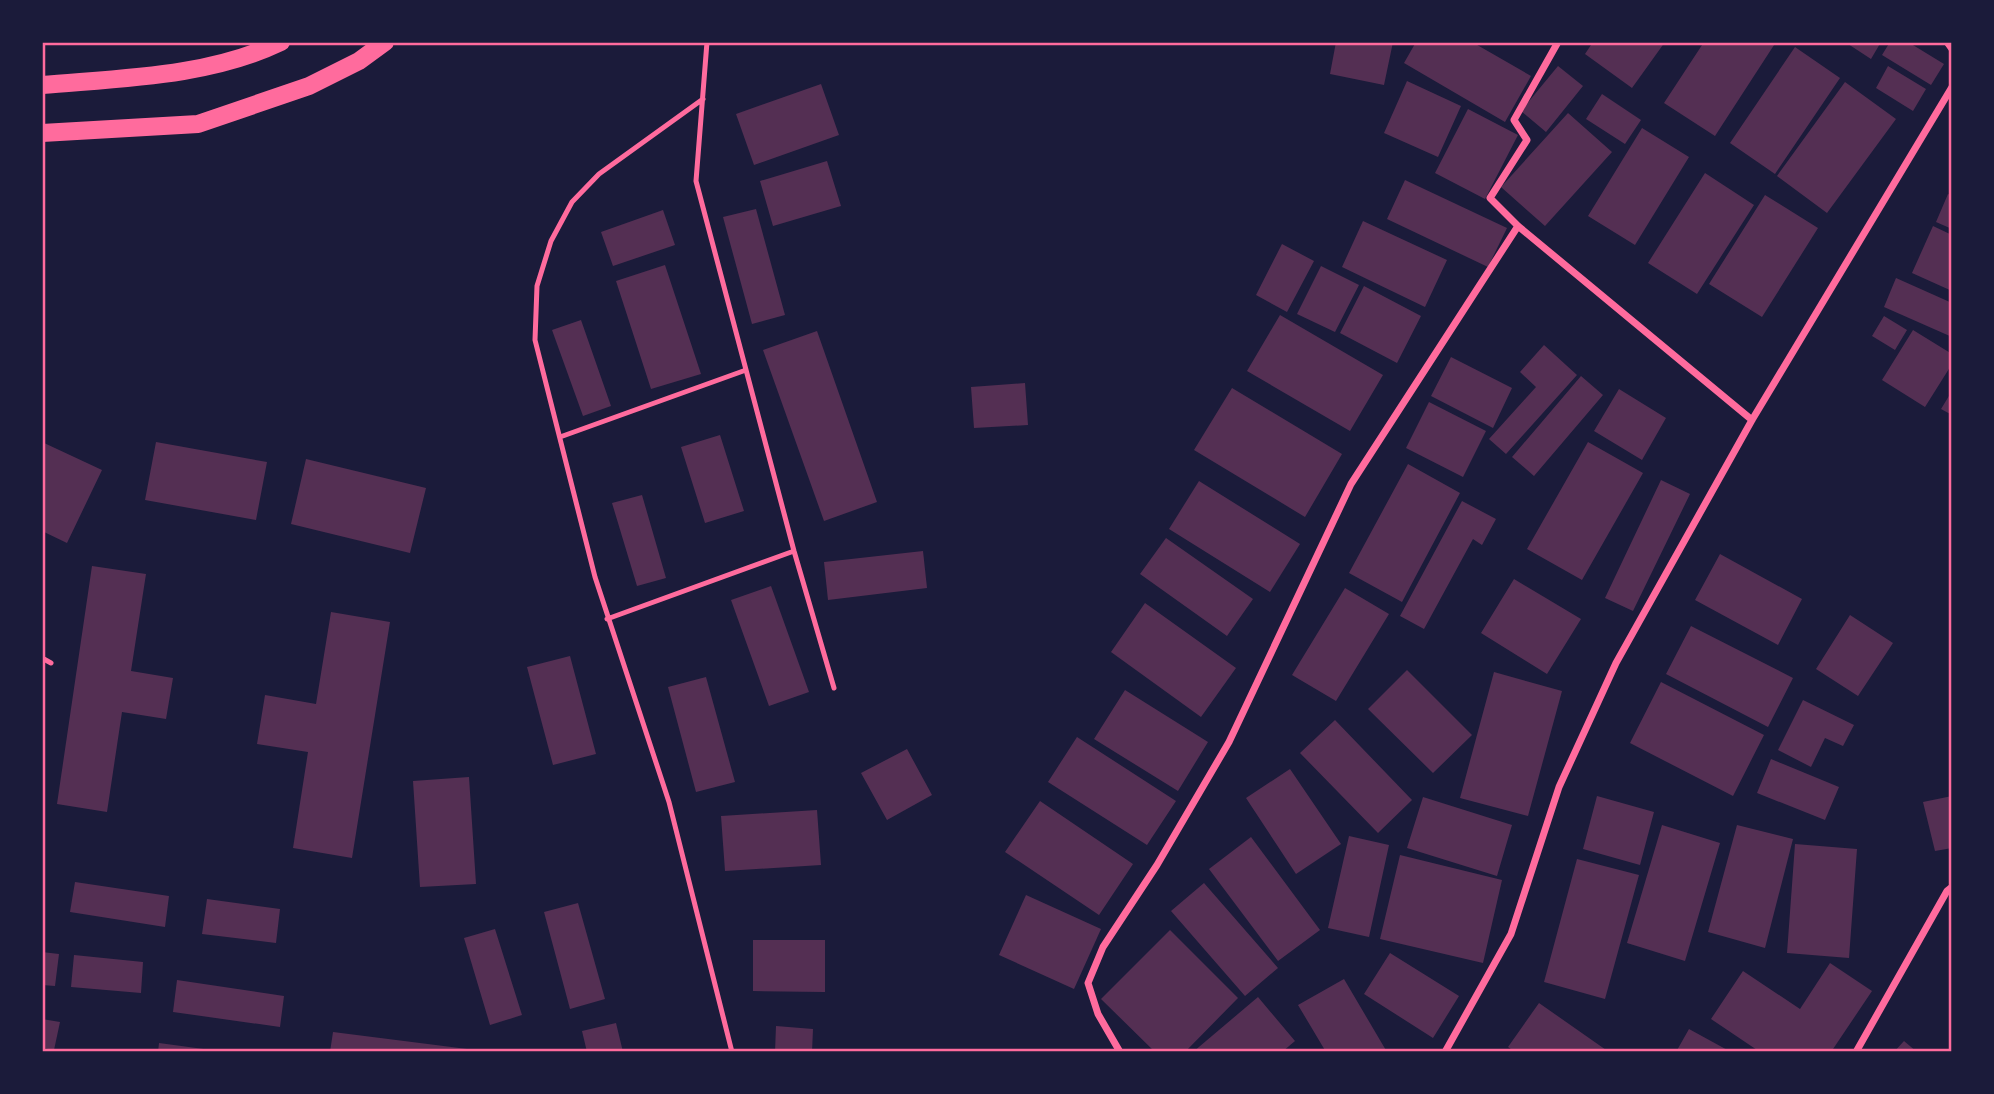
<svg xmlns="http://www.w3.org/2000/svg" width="1994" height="1094" viewBox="0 0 1994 1094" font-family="'Varela Round',sans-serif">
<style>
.building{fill:#542f53}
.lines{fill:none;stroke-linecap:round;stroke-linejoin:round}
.service{stroke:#ff6b9d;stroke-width:5}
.minor{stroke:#ff6b9d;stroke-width:7}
.primary{stroke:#ff6b9d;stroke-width:18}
.neatline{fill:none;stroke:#ff6b9d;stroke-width:2.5}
</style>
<rect width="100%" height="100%" fill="#1b1b3a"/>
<path class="building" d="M1336,42H1393L1384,85L1330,74Z
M1416,42H1472L1531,76L1505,122L1404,63Z
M1593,42H1665L1632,88L1585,54Z
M1704,42H1776L1715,136L1664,103Z
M1845,42H1881L1871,59Z
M1890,42H1908L1944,64L1931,85L1882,55Z
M1795,47L1840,78L1775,174L1730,143Z
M1558,66L1583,86L1546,132L1521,111Z
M1888,66L1926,89L1913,111L1876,88Z
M1407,81L1461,106L1438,157L1384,133Z
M1845,82L1896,119L1827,213L1777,176Z
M821,84L839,135L754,165L736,114Z
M1602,94L1641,120L1625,144L1586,119Z
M1468,109L1518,135L1485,199L1435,173Z
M1568,113L1612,152L1545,226L1501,187Z
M1642,128L1689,157L1635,245L1588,216Z
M827,161L841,206L773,226L760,181Z
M1705,173L1754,205L1697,294L1648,263Z
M1405,180L1507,228L1488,267L1387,219Z
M1948,194L1952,196V229L1936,222Z
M1765,195L1818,228L1762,317L1709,284Z
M756,209L785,315L752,324L723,217Z
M663,210L675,245L613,266L601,232Z
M1363,221L1447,260L1425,307L1342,267Z
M1933,226L1952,235V291L1912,273Z
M1282,244L1314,261L1287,312L1256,295Z
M665,265L701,374L651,389L616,281Z
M1321,266L1359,285L1335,332L1297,314Z
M1896,278L1952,303V337L1884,307Z
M1364,286L1421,316L1397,363L1340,333Z
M1280,315L1383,375L1350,431L1247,371Z
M1884,316L1907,330L1895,350L1872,336Z
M581,320L611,406L583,416L552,330Z
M1913,330L1952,354V364L1925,407L1882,380Z
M817,331L877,502L824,521L763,350Z
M1544,345L1577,375L1506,454L1489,439L1536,387L1520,372Z
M1451,357L1512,388L1493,428L1431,396Z
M1581,376L1603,395L1534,476L1512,457Z
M1025,383L1028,425L974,428L971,387Z
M1232,388L1342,454L1305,517L1194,450Z
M1619,389L1666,418L1642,460L1594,431Z
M1952,391V415L1941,409Z
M1429,402L1486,431L1463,477L1406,448Z
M720,435L744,511L705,523L681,447Z
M42,442L102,470L67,543L42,531Z
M156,442L267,462L256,520L145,500Z
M1588,442L1643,473L1582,580L1527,549Z
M306,459L426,488L410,553L291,524Z
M1408,464L1460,493L1402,602L1349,573Z
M1661,480L1690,494L1633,611L1605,598Z
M1199,481L1300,544L1270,592L1169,529Z
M642,495L666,578L637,586L612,503Z
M1462,501L1496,519L1482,545L1473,539L1424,629L1400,616Z
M1166,538L1253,599L1227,636L1140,574Z
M923,551L927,588L828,600L824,562Z
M1720,554L1802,599L1778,645L1695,600Z
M92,566L146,574L131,671L173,678L166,719L122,712L107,812L57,804Z
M1514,579L1581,619L1547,674L1481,633Z
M771,586L809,692L769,706L731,600Z
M1345,588L1389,614L1336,701L1292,675Z
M1145,603L1236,668L1201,717L1111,652Z
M331,612L390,622L352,858L293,848L308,752L257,744L265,695L316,704Z
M1850,615L1893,643L1858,696L1816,669Z
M1691,626L1793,678L1768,727L1666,674Z
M570,656L596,754L553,765L527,667Z
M1407,670L1472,735L1433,773L1368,709Z
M1494,672L1562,691L1528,816L1460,798Z
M706,677L735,782L696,792L668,687Z
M1661,682L1764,735L1733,796L1630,743Z
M1125,690L1208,742L1178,791L1094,739Z
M1803,700L1854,725L1843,746L1825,738L1811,767L1778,750Z
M1335,720L1412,800L1378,833L1300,753Z
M1077,737L1176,801L1147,845L1048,782Z
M907,749L932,795L887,820L861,773Z
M1771,759L1839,787L1825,820L1757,793Z
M1290,769L1341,844L1296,874L1246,798Z
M469,777L476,884L420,887L413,781Z
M1597,796L1654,812L1640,865L1583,849Z
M1952,796V848L1935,851L1923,802Z
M1423,797L1512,825L1497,876L1407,848Z
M1040,801L1133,864L1099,915L1005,852Z
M817,810L821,865L725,871L721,816Z
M1662,825L1720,843L1685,961L1627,943Z
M1737,825L1793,839L1765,948L1708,932Z
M1349,836L1389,845L1369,937L1328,928Z
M1251,837L1320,930L1278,961L1209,869Z
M1795,844L1857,849L1849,958L1787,953Z
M1400,855L1502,880L1483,963L1380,939Z
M1577,859L1639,875L1605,999L1544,982Z
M75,882L169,896L165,927L70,912Z
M1204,883L1278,968L1245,996L1171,911Z
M1026,895L1101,929L1074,989L999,955Z
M207,899L280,909L276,943L202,934Z
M578,903L605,999L570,1009L544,912Z
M495,929L522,1015L490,1025L464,938Z
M1170,930L1238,998L1185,1052H1155L1101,999Z
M753,940H825V992L753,991Z
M42,952L59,954L55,986L42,985Z
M1390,953L1459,996L1433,1038L1364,994Z
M74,955L143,962L141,993L71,987Z
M1830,963L1872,991L1831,1052H1760L1711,1019L1743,971L1800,1009Z
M1344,979L1387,1052H1326L1298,1005Z
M177,980L284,996L280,1027L173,1012Z
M1258,997L1295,1041L1282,1052H1193Z
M1539,1003L1609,1052H1515L1508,1047Z
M42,1019L60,1022L54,1050L42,1048Z
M616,1023L623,1052H587L582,1031Z
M776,1026L813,1029L812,1052H775Z
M1689,1029L1731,1052H1676Z
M333,1032L475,1050L474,1052H330Z
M1904,1041L1917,1052H1894Z
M159,1043L211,1050V1052H158Z"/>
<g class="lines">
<path class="service" d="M707,42L696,181L794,551L834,688
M703,99L599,174L572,202L551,241L537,286L535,340L595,577L669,802L732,1052
M560,437L746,370
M607,619L794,551
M42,658L51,663"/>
<path class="minor" d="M1558,42L1514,120L1527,140L1490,198L1518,226L1752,420
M1947,42L1952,49
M1120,1052L1098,1014L1088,983L1103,947L1157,865L1229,742L1351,484L1518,226
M1445,1052L1511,934L1559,787L1616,663L1752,420L1952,87
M1856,1052L1947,891L1952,887"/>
<path class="primary" d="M42,85C121,78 208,77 281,42
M42,133L198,124L309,86L359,61L385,42"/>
</g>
<rect width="1994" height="1094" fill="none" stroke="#1b1b3a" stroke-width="88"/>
<rect x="44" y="44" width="1906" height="1006" class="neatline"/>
</svg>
